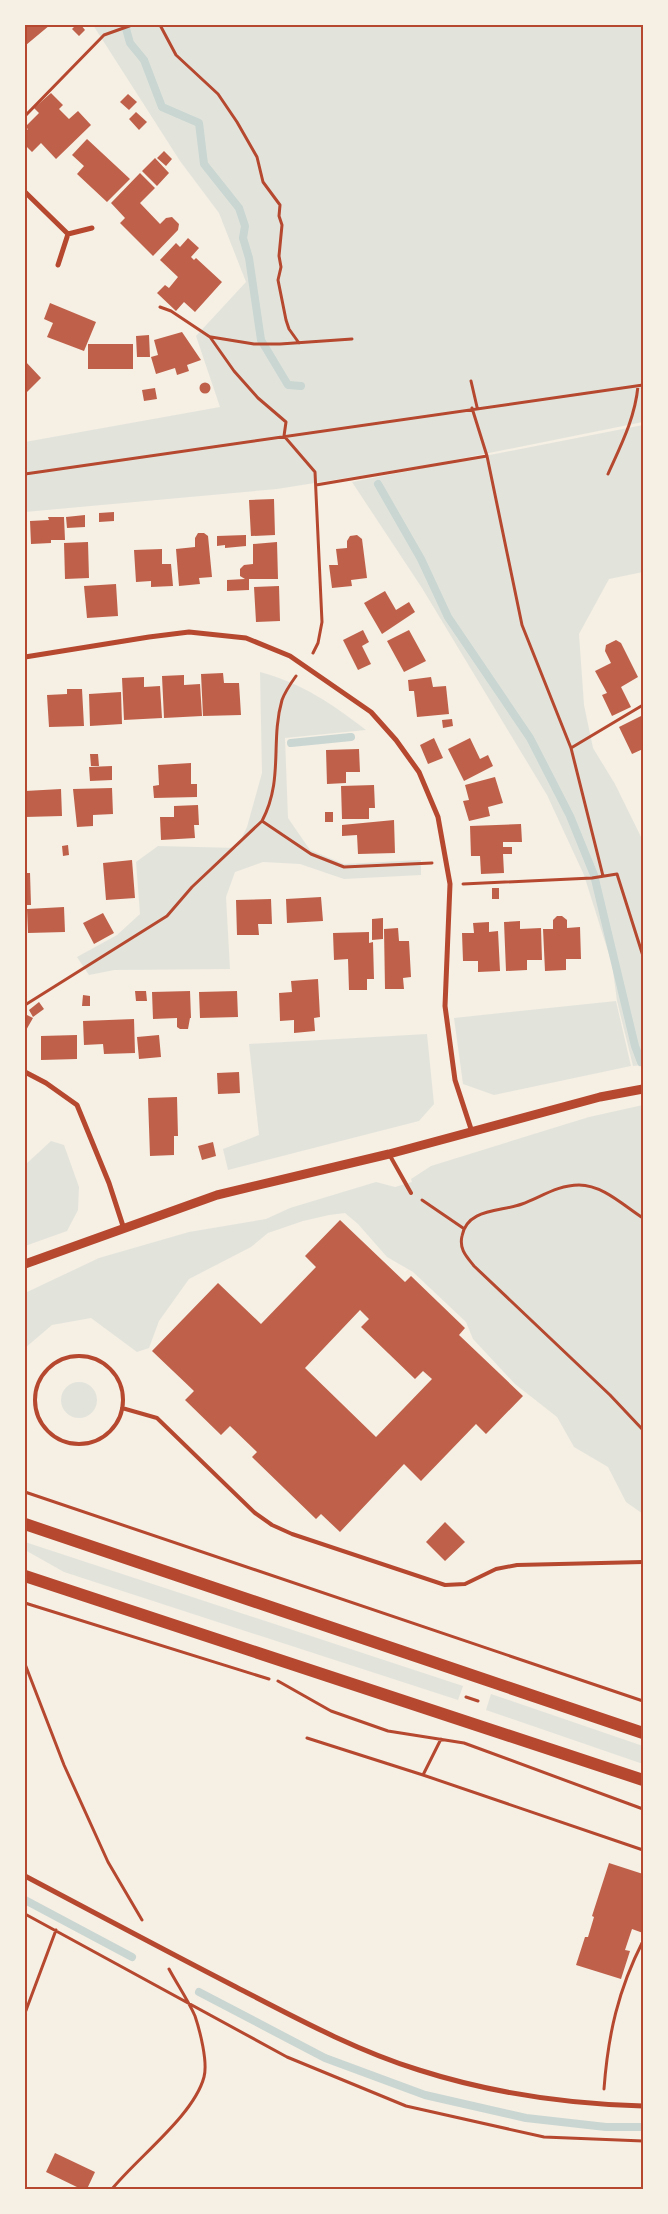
<svg xmlns="http://www.w3.org/2000/svg" width="668" height="2214" viewBox="0 0 668 2214" font-family="'Fira Sans Condensed',sans-serif">
<style>
.green{fill:#e2e4dc}
.lines{fill:none;stroke-linecap:round;stroke-linejoin:round}
.stream{stroke:#c9d6d2;stroke-width:8}
.building{fill:#bf614a;fill-rule:evenodd}
.path{stroke:#b5482f;stroke-width:3}
.service{stroke:#b5482f;stroke-width:4}
.minor{stroke:#b5482f;stroke-width:5}
.tertiary{stroke:#b5482f;stroke-width:9}
.primary{stroke:#b5482f;stroke-width:12}
.neatline{fill:none;stroke:#b5482f;stroke-width:2}
</style>
<rect width="100%" height="100%" fill="#f6efe4"/>
<path class="green" d="M93,25H643V422L434,464L277,489L25,512V442L220,407L196,336L246,282L219,213L180,161Z
M643,425V572L609,579L579,634L584,705L593,748L615,784L643,841V1065L633,1066L617,1001L612,964L584,875L547,795L422,588L352,482Z
M260,672C303,684 331,703 366,730L285,738L288,818L310,850L344,864L421,860V875L344,879L300,864L263,862L235,872L226,897L230,969L114,970L89,975L77,957L117,935L140,914L136,862L158,846L237,848L247,827L262,773Z
M616,1001L631,1066L494,1095L463,1084L454,1018Z
M427,1034L434,1104L419,1121L228,1170L223,1149L259,1135L249,1044Z
M643,1105V1514L626,1502L608,1467L574,1447L557,1417L515,1384L473,1339L466,1322L413,1272L387,1257L358,1224L345,1213L329,1215L303,1221L268,1233L251,1247L189,1279L159,1321L149,1348L137,1352L91,1318L52,1325L25,1348V1293L99,1258L189,1232L266,1219L290,1208L376,1182L395,1187L412,1182L411,1179L431,1166L589,1117Z
M51,1141L64,1145L79,1187L78,1210L67,1231L25,1246V1165Z
M61 1400a18 18 0 1 1 36 0a18 18 0 1 1-36 0Z
M25,1542L463,1686L458,1700L64,1572L25,1550Z
M491,1694L643,1746V1764L486,1710Z"/>
<g class="lines">
<path class="stream" d="M125,25L130,43L144,60L162,107L199,123L204,164L239,208L245,226L243,238L249,258L261,340L288,385L301,386
M378,484L421,559L448,617L530,738L570,816L594,875L635,1046L641,1062
M291,743L351,737
M25,1900L132,1957
M199,1992L325,2058L425,2095L526,2118L606,2127H643"/>
</g>
<path class="building" d="M25,25H50L26,45Z
M76,25H81L85,30L79,36L72,29Z
M51,93L63,105L59,109L69,119L78,111L91,125L56,159L41,143L32,152L25,145V132L28,129L25,127L39,113L34,108Z
M128,94L137,102L129,110L120,102Z
M136,112L147,122L139,130L129,119Z
M87,139L130,179L107,202L77,174L84,166L72,155Z
M164,151L172,159L166,166L157,158Z
M155,158L169,173L157,186L142,171Z
M140,173L155,188L140,203L160,224L166,218L172,217L179,224L178,230L153,256L120,223L125,218L111,203Z
M188,238L199,248L191,257L194,260L196,258L222,282L195,312L184,302L176,311L157,293L165,285L169,288L178,277L160,260L176,243L180,247Z
M50,303L96,322L84,351L47,337L53,323L44,319Z
M182,332L201,360L187,365L189,371L177,375L175,368L156,374L151,357L158,355L154,340Z
M149,335L150,357H137L136,336Z
M88,344H133V369H88Z
M25,361L41,378L25,394Z
M199.5 388a5.5 5.5 0 1 1 11 0a5.5 5.5 0 1 1-11 0Z
M155,388L157,399L144,401L142,390Z
M274,499L275,535L251,536L249,500Z
M114,512V521L99,522V513Z
M85,515V527L67,528L66,517Z
M48,517H64L65,540H51V543L31,544L30,521L49,520Z
M198,533H204L208,536L212,577L199,578L200,584L179,586L176,549L195,547V538Z
M246,535V546L225,548V545L217,546V536Z
M357,535L362,539L367,578L351,580L352,586L332,588L329,565H338L336,549L347,548V541L350,536Z
M88,542L89,578L65,579L64,543Z
M277,542L278,579H249V590L227,591V580L245,579L240,576V569L244,565L253,564V544Z
M162,549V564H171L173,586L151,587V581L136,582L134,550Z
M116,584L118,616L87,618L84,586Z
M279,586L280,621L256,622L254,587Z
M385,591L396,610L409,602L415,612L382,634L364,603Z
M363,630L369,642L362,646L371,664L358,670L343,640Z
M409,630L426,661L404,672L387,641Z
M616,640L621,643L638,677L621,687L631,707L612,716L602,695L607,693L595,671L611,663L605,651L606,645Z
M223,673L224,683H239L241,715L203,716L201,674Z
M184,675V685L200,684L202,716L164,718L162,676Z
M144,677V687L160,686L162,718L124,720L122,678Z
M431,677L433,687L446,686L449,714L417,717L414,691H409L408,680Z
M67,689H82L84,726L49,727L47,695L67,694Z
M121,692L122,724L90,726L89,694Z
M643,715V749L632,754L619,727Z
M452,719L453,726L443,728L442,720Z
M434,738L443,758L428,764L420,745Z
M470,738L480,759L488,755L493,766L464,781L448,749Z
M359,749L360,772H346V783L327,784L326,750Z
M90,754H98L99,766H91Z
M191,763V784H197V797L154,798L153,786L159,785L158,765Z
M112,766V780L90,781L89,767Z
M495,777L503,803L488,807L490,816L469,821L463,801L469,800L465,785Z
M374,785L375,808H369V819H342L341,786Z
M112,788L113,814L93,815V826L77,827L73,789Z
M61,789L62,816L25,817V791Z
M198,805L199,825H194L195,838L161,840L160,817H174V806Z
M325,812H333V822H325Z
M394,820L395,853L358,854L357,835L342,836V825Z
M521,824L522,842H503V847H512V854H503L504,873L481,874L480,856H471L470,826Z
M68,845L69,855L63,856L62,846Z
M132,860L135,898L106,900L103,863Z
M25,873H30L31,905H25Z
M492,888H499V899H492Z
M321,897L323,921L287,923L286,899Z
M271,899L272,924H258L259,935H237L236,900Z
M64,907L65,932L28,933L27,909Z
M103,913L114,933L94,944L83,923Z
M557,916H562L567,920V928L580,927L581,959H566V970L545,971L543,929H553V920Z
M383,918V939L372,940V919Z
M520,921V929L541,928L542,960H527V970L506,971L504,922Z
M489,922V932L498,931L500,971L478,972V961H463L462,933H474L473,923Z
M398,928L399,941H409L411,977L403,978L404,989H385L384,929Z
M369,932V943L373,942L374,979H367V990H349L348,959L334,960L333,933Z
M318,979L320,1017L314,1018L315,1031L294,1033V1020L280,1021L279,993L292,992L291,981Z
M135,991H146L147,1001H136Z
M190,991L191,1018H190L188,1029H180L177,1027V1018L153,1019L152,992Z
M237,991L238,1017L200,1018L199,992Z
M83,995L90,996V1006H82Z
M39,1002L44,1009L33,1017L29,1010Z
M25,1014L33,1018L25,1032Z
M134,1019L135,1053L104,1054L103,1044L84,1045L83,1021Z
M77,1035V1059L41,1060V1036Z
M159,1035L161,1057L139,1059L137,1037Z
M239,1072L240,1093L218,1094L217,1073Z
M177,1097L178,1136H174V1155L150,1156L148,1098Z
M213,1142L216,1156L202,1160L198,1146Z
M340,1220L405,1282L411,1276L465,1328L459,1335L523,1396L486,1434L476,1424L421,1481L404,1464L340,1532L321,1514L316,1519L252,1457L257,1452L230,1426L221,1435L185,1400L194,1391L152,1351L218,1283L261,1324L316,1267L305,1256ZM360,1310L369,1319L361,1327L415,1379L423,1371L432,1379L376,1437L305,1368Z
M445,1522L465,1542L445,1561L426,1542Z
M609,1863L643,1874V1933L632,1929L625,1950L630,1951L621,1979L576,1965L585,1937H588L594,1917L592,1916Z
M55,2153L95,2172L87,2189H81L46,2172Z"/>
<g class="lines">
<path class="path" d="M160,25L176,55L218,94L237,122L257,157L263,182L280,205L279,216L282,225L279,256L281,267L278,280L286,320L289,329L299,343
M25,116L104,35L132,25
M160,307L171,311L210,337L234,371L258,398L286,422L284,436L315,472L322,622L318,643L313,653
M211,337L254,344H280L352,339
M471,381L477,407
M472,408L487,456L522,625L571,748L603,876
M25,474L643,385
M608,474C621,445 635,418 638,386
M316,485L487,456
M571,748L643,705
M262,821C284,779 270,742 282,700C285,692 291,683 296,676
M463,884L592,878L617,874L643,956
M25,1005L167,916L192,887L262,821L311,854L344,867L432,863
M422,1200L463,1228
M643,1218C624,1206 603,1185 579,1185C558,1185 541,1197 522,1204C501,1212 467,1208 462,1236C459,1249 466,1256 474,1266L610,1395L643,1430
M25,1492L643,1701
M25,1603L269,1679
M25,1664L64,1765L108,1862L142,1920
M278,1681L331,1711L388,1731L464,1743L643,1809
M466,1697L478,1701
M307,1738L423,1775
M441,1739L423,1775L643,1850
M25,1914L287,2057L406,2106L544,2137L643,2141
M25,2013L56,1930
M604,2089C608,2035 618,1990 643,1941
M112,2189C138,2157 194,2115 204,2077C208,2062 200,2031 195,2016C188,2000 177,1984 169,1969"/>
<path class="service" d="M389,1154L411,1193
M35 1400a44 44 0 1 1 88 0a44 44 0 1 1-88 0Z
M122,1408L157,1418L255,1513L272,1525L292,1534L445,1585L465,1584L496,1569L517,1565L643,1562"/>
<path class="minor" d="M25,192L68,234
M58,265L68,234L92,228
M25,657L149,637L189,632L246,638L290,656L371,712L396,740L419,772L438,817L450,884L445,1006L455,1080L472,1132
M25,1072L46,1083L77,1105L109,1183L124,1229
M25,1876C95,1913 166,1951 236,1987C296,2018 355,2050 419,2070C491,2093 568,2104 643,2106"/>
<path class="tertiary" d="M25,1264L217,1195L389,1154L600,1097L643,1089"/>
<path class="primary" d="M25,1524L643,1733
M25,1576L643,1780"/>
</g>
<rect width="668" height="2214" fill="none" stroke="#f6efe4" stroke-width="52"/>
<rect x="26" y="26" width="616" height="2162" class="neatline"/>
</svg>
